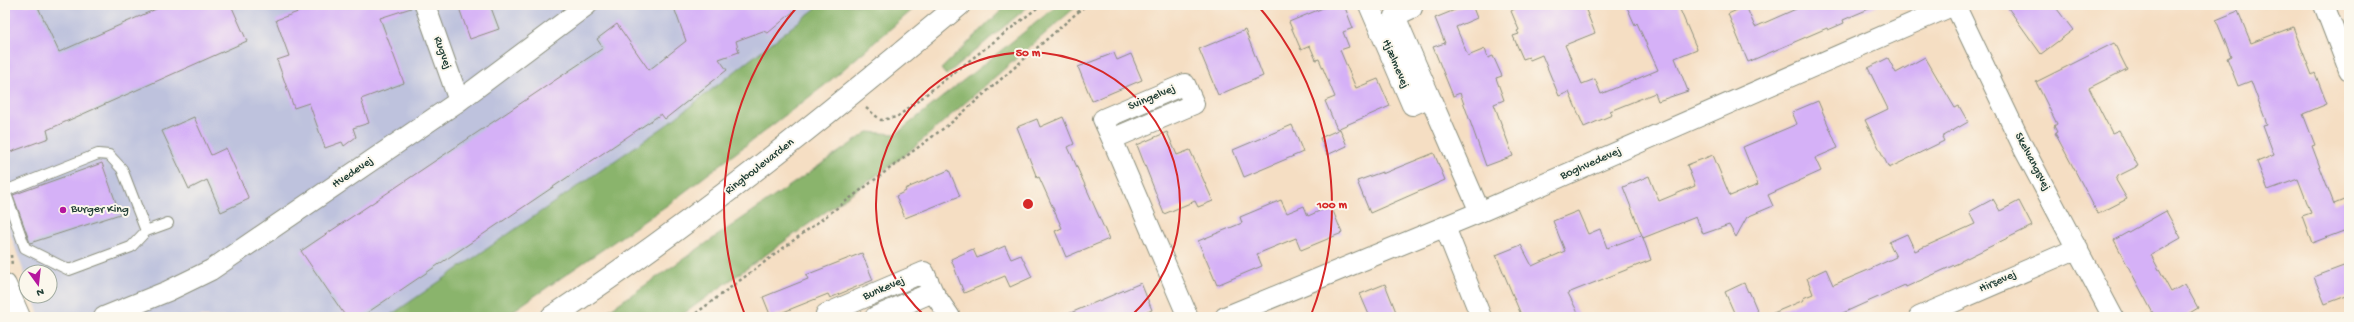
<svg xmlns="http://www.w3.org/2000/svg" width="2354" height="322" viewBox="0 0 2354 322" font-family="'Gochi Hand',sans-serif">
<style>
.industrial{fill:#bec2dd}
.forest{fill:#8ab46c;stroke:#547850}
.building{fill:#d5b1f7}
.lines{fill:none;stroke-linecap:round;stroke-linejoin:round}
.lane-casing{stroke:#8a8e7c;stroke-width:12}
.street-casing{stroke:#8a8e7c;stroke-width:22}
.secondary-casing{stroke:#8a8e7c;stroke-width:24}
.path{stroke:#8a8e7c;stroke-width:2.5;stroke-dasharray:3 3;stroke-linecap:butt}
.lane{stroke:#fff;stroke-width:10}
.street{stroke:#fff;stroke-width:20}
.secondary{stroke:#fff;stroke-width:22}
.ring{fill:none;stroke:#d62828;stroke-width:2}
.poi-dot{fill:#b5179e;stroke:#fbf7ec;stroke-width:1.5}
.labels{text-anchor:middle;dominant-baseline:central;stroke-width:4;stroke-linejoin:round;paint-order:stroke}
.street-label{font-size:12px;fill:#1f3d34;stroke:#fbf7ec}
.poi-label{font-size:12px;fill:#1f3d34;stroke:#fbf7ec;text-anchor:start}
.centre{fill:#d62828;stroke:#fbf7ec;stroke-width:2}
.ring-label{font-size:12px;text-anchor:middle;font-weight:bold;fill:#d62828;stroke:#fbf7ec;stroke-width:4;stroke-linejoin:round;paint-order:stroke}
</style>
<rect width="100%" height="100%" fill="#fbf7ec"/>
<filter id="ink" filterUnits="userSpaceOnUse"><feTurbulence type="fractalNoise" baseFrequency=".025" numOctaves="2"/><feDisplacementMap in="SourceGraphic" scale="8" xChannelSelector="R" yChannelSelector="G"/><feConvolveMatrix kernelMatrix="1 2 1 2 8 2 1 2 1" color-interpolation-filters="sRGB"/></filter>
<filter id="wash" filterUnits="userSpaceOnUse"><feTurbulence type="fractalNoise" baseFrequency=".012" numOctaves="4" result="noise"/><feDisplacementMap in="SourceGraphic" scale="16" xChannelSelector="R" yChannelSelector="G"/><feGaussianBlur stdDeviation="0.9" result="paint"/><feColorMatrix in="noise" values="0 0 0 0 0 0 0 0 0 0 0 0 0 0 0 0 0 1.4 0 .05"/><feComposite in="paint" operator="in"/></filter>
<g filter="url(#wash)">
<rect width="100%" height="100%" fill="#f5dec3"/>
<path class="industrial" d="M5,5H820L665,126L388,317H40L32,296H50V272H26V278L5,219Z"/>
<path class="forest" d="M820,5H918L825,85L666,206L504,317H388L665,126Z
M1007,5H1030L946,75L941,69Z
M1058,5H1078L905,155L679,317H599L868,132L896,134Z"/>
<g id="blocks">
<path class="building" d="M5,5H37L59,52L165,5H231L247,41L47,130L49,138L5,154Z
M317,5H411V8L380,18L404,83L361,99L369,123L353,128L356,137L344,146L342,142L325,148L309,103L294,108L277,60L289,56L276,20Z
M458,5H490L499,29L470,39Z
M673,5H801L768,33L763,31L736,41L739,52L719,59L727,70L665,119L661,114L361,317H346L301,251L603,48L597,39L617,24L649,70L686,41Z
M1330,5H1344L1353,28L1343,32L1349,47L1340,50L1356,88L1378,79L1390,106L1337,129L1325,101L1335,97L1319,59L1316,60L1310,46L1301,50L1289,22Z
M1467,5H1472L1477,18L1456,27L1468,56L1485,49L1488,58L1493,56L1502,76L1496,78L1504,100L1494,104L1513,156L1486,166L1460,93L1453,96L1433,47L1445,43L1435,18Z
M1522,5H1584L1595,33L1565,45L1582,84L1595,79L1601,94L1658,70L1637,23L1635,25L1626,5H1678L1697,49L1675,58L1688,91L1658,101L1655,93L1610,111L1612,115L1584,127L1569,92L1559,96L1542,55L1530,60L1529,57L1523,59L1513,36L1519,34L1517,31L1519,30L1511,11Z
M1805,5H1878L1843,20L1844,23L1828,30L1827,28L1748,62L1728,14L1746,6L1755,27Z
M2006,5H2054L2073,30L2041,54Z
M2238,11L2251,43L2293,27L2312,75L2315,73L2327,104L2303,114L2315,145L2312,146L2334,204L2349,198V229L2312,243L2302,216L2311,213L2298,179L2268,190L2257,162L2274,155L2263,125L2267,124L2251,81L2238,86L2227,58L2231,56L2216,20Z
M1245,30L1263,76L1218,95L1199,49Z
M2114,43L2127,69L2089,88L2112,133L2119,130L2138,166L2118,176L2116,180L2127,199L2098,214L2055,133L2057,132L2054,126L2057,124L2036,82Z
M1114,53L1117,60L1131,54L1142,80L1092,101L1078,67Z
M1925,57L1955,108L1959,106L1968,122L1942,137L1944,141L1889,168L1865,120L1888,109L1868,68L1888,58L1896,73Z
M1818,101L1838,148L1815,158L1821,171L1768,195L1773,206L1747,217L1736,237L1729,225L1703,234L1696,217L1643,238L1623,187L1649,176L1659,201L1695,186L1687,165L1713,155L1730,196L1758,185L1743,147L1797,124L1792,112Z
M194,117L211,155L226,148L249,199L221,212L207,180L189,189L162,131Z
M1063,117L1074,144L1068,147L1109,239L1066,257L1055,231L1062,228L1039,177L1037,178L1017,127L1037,119L1040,127Z
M1292,125L1303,152L1244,177L1233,150Z
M1340,129L1347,146L1327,155L1320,138Z
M1167,132L1177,155L1190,150L1213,201L1198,207L1195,201L1164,214L1137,145Z
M1434,153L1445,180L1370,213L1357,181L1382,172V174Z
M102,163L120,214L30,243L13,195Z
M949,170L960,196L905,218L896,196L906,191L905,189Z
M1993,199L2000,211L2019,201L2032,226L1961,261V262L1906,287L1905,285L1834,317H1764L1804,300L1803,298L1813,294L1807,278L1826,269L1833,285L1866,271L1896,257L1889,242L1907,234L1915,251L1975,224L1969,212Z
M1281,200L1287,213L1304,206L1308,216L1331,206L1342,233L1301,250L1296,238L1257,254L1262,266L1217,285L1198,241L1242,223L1240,217Z
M1578,211L1588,234L1600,229L1607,248L1642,235L1651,260L1568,293L1580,317H1522L1496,255L1521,245L1532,266L1565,251L1553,221Z
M2166,211L2181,238L2151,255L2171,292L2185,284L2198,308L2183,317H2155L2114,240Z
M1005,246L1011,259L1021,255L1032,277L1010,287L1005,276L964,293L951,259L973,249L977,258Z
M862,253L873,280L830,298L828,294L771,317L763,297L808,279L806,275Z
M2349,264V295L2325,304L2314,277Z
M1141,283L1152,310L1136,317H1061Z
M1744,283L1748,292L1749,291L1760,317H1736L1725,292Z
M1385,284L1398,317H1370L1360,294Z"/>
</g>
</g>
<g filter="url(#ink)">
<use href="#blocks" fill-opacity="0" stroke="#8a8e7c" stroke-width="1"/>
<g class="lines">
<defs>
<path id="lane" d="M146,231L122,169L109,155L98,154L5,191L25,248L69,270L131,247L146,231L168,223"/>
<path id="street" d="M425,5L459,101
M1369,5L1412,105L1430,97L1480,212
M1410,5L1412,8L1395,16L1430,97
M1955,5L2024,149L2113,317
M2324,5L2349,70
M1112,139L1194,104L1185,84L1103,119L1112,139L1188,317
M1445,227L1481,317
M104,317L168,291L211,270L459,101L587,5
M827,317L826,314L924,272L933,292L950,317
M875,317L933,292
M1225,317L1480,212L1954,5
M1919,317L2078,248"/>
<path id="secondary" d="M5,285L19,317
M552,317C695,222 827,115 959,5"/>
</defs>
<use href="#lane" class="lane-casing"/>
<use href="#street" class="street-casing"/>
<use href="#secondary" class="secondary-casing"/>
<path class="path" d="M866,108L881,120L897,117L1041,5
M11,255L12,266
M691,317L952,122L1086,5"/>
<use href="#lane" class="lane"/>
<use href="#street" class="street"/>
<use href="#secondary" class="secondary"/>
</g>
</g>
<g class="ring">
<path d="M926 317A152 152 0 1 1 1130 317"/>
<path d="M745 315A304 304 0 0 1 797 7M1259 7A304 304 0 0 1 1311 315"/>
</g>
<circle class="poi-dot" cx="63" cy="210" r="4"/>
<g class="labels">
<g class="street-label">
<text transform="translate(442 53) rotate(71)">Rugvej</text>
<text transform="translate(1395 64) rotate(67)">Hjælmevej</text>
<text transform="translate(1152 98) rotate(-23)">Svingelvej</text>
<text transform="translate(2032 162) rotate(62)">Skelvangsvej</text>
<text transform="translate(1591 164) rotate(-24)">Boghvedevej</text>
<text transform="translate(760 167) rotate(-38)">Ringboulevarden</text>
<text transform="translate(353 173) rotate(-34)">Hvedevej</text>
<text transform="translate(1998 282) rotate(-24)">Hirsevej</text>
<text transform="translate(884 289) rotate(-23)">Bunkevej</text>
</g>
<g class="poi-label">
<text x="71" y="210">Burger King</text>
</g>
</g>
<circle cx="1028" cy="204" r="6" class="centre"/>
<g class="ring-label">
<text x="1028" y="56">50 m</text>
<text x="1332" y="208">100 m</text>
</g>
<rect width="2354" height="322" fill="none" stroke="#fbf7ec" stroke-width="20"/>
<g transform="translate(38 284) rotate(165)"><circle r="19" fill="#fbf7ec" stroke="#a3ada2"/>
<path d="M0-3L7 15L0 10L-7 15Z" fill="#b5179e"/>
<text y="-6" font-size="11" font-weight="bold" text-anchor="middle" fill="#1f3d34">N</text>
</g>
</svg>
